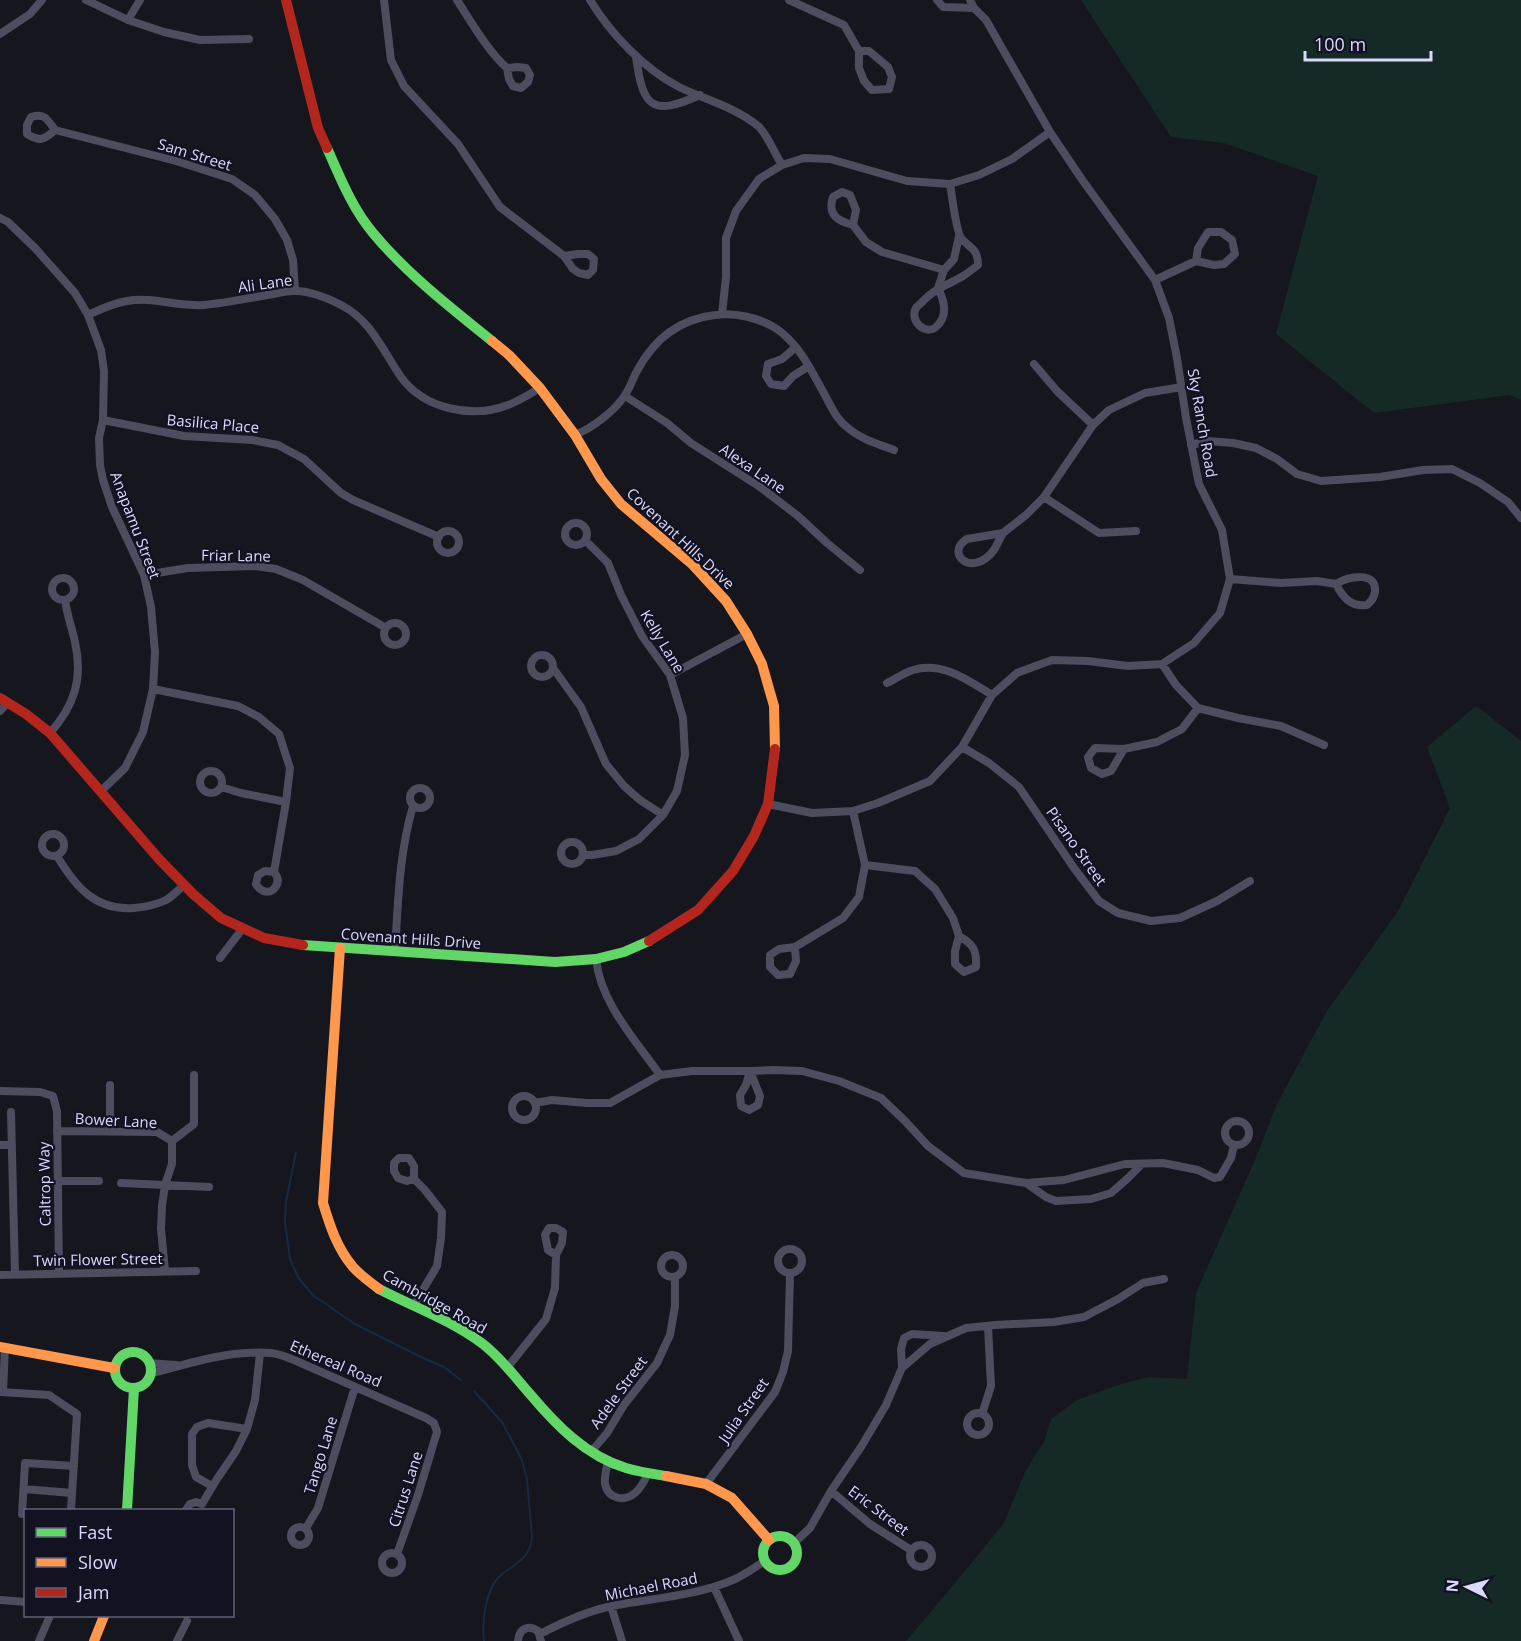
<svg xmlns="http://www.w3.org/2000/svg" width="1521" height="1641" viewBox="0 0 1521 1641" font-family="'Open Sans',sans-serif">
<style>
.green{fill:#152a27}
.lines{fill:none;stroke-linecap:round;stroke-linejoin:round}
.stream{stroke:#152b41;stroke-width:2}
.street{stroke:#4c4d5e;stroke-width:8}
.fast{stroke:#63d668;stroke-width:10}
.slow{stroke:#ff974d;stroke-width:10}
.jam{stroke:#b3261e;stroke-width:10}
.labels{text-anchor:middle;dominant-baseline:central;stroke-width:4.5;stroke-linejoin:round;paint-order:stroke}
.street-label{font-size:15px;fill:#d9dafa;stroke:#121223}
</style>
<rect width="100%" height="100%" fill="#16161f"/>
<path class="green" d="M1081,0H1521V400L1510,395L1374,413L1276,334L1318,176L1224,143L1171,137Z
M1476,706L1521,741V1641H906L951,1588L1004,1523L1025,1472L1044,1442L1051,1419L1077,1400L1118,1385L1148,1377L1187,1379L1196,1293L1255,1160L1277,1104L1327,1011L1398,911L1450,808L1427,747Z"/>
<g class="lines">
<path class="stream" d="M296,1152L286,1202L285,1222L290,1259L299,1279L314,1296L355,1324L423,1358L444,1367L461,1380
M474,1391L502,1422L522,1460L527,1479L532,1537C530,1560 516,1562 501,1575C485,1589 482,1621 484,1641"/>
<path class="street" d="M86,0L128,20L164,32L200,40L249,39
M384,0L391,60L404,86L458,144L500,207L564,256L573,269L579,273L588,275L593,270L594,259L588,254H578L564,256
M457,0C470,20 489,53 507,68L509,79L513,86L521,88L528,82L530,75L526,68L518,67L507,68
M590,0C610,33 644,69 679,87C706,100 735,107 758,126C766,132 776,156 782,165
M789,0L844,25L859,51V68L864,81L872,90L889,89L892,77L888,67L869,51H859
M937,0L943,7L974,8L970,0
M128,20L140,0
M0,34L30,14L42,0
M636,57C643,107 651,117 700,95
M55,130C44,140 40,142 27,134V125L31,117C45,113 47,119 55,130L176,161L232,179L255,195L275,219L287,240L293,260L295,290
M950,184C952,195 956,231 961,238C970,249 978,248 978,265C973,269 968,273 963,276C946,286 937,287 923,301C921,304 918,305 916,308C909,320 925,336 936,327C949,316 944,300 938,288L944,270L954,259L959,236
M0,218L8,222L35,248L75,293L88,315L101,350L104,371L103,420L99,438L100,465L103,480L112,507L144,575L151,607L155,652L153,689L143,732L125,768L101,791
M853,225C838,221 827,215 833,197L842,192L850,195L856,210L853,225L866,242L882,252L944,270
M1155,280L1196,261L1214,265L1224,264L1235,254L1232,240L1221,232H1208L1198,248L1196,261
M722,314L726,277V238L736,211L759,179L782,165L804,158L830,159L907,181L950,184L979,175L1012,159L1050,132
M88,315C101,309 113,303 127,301C152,296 178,307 204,305C225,303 246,299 267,295C275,294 285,291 293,291C308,290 328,298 341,305C371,320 383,351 401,377C424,409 472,419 508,405C519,401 530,394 540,388
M796,347L782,359L768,364L766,376L771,384L784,386L793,376L809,366
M1034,364L1057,391L1093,425
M625,396L667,423L691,443L760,487L798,516L827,543L860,570
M103,420L184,436L252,440L278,445L304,459L341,493L353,500L439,537
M575,435C592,428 615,411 625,395C630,388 633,378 637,371C654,339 680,319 715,315C735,312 760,318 777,329C801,346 813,374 827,399C833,410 838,421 848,428C861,439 878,444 894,450
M1191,445L1208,441L1233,443L1256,448L1277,459L1297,474L1321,481L1380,477L1423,470L1452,469L1480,483L1508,502L1521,518
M1044,497L1099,533L1136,531
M565 534a11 11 0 1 1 22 0a11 11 0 1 1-22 0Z
M437 542a11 11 0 1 1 22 0a11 11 0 1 1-22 0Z
M1003,533C1000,538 997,545 994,550C972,579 944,553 967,539L1003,533L1026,515L1044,497L1093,425L1109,410L1145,393L1182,387
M144,575L188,568L255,566L276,569L303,580L386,628
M52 589a11 11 0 1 1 22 0a11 11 0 1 1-22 0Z
M1230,579L1281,583L1317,581L1336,584C1343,598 1351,607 1367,605C1372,601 1374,598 1375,592C1377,570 1348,577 1336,584
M384 634a11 11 0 1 1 22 0a11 11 0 1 1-22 0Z
M531 666a11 11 0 1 1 22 0a11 11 0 1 1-22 0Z
M1162,664L1176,685L1198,708L1238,718L1281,726L1324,745
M553,668L581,707L606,764L624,786L640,800L663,815
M670,675L747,634
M887,683C895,679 904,673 913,670C942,661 968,680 992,695
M153,689L238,706L259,717L279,734L290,768L286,802L274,872C279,878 279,884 273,890C266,894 260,891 256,884L258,875L265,871L274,872
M0,711L8,702
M50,733C75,705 83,678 75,642C72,628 67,615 65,600
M962,747L989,763L1019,787L1074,868L1099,901L1118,913L1151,921L1180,918L1217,901L1250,881
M1124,749L1111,771L1102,774L1091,768L1088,757L1095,748L1124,749L1157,742L1182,729L1198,708
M200 782a11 11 0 1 1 22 0a11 11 0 1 1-22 0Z
M221,787L241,793L286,802
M410 798a10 10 0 1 1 20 0a10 10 0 1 1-20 0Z
M768,804L812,813L853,811L878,803L930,781L962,747L992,695L1017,673L1052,660L1088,661L1128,666L1162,664L1194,643L1220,613L1230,579L1222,530L1199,484L1186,418L1177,358L1169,318L1155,280L1083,181L1050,132L986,20L974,8
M42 845a11 11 0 1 1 22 0a11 11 0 1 1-22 0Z
M561 853a11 11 0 1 1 22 0a11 11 0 1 1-22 0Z
M583,855H592L616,851L639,839L663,815L677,791L685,755L683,718L670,675L642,636L621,595L608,563L585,540
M57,856C75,886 95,911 134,908C145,907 156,905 166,900C173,896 178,890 184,885
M865,865L915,871L935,889L953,918L959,936L955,951V964L964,972L976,967C977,950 973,944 959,936
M795,947L796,961L790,974L778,975L770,967V955L779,949L795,947L843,918L859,897L865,865L853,811
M395,952C398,902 399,854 413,806
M220,958L243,928
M596,959C600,1002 636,1041 660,1075
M750,1071L760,1096L758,1105L749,1110L741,1106L740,1095L746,1085Z
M0,1091L40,1092L53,1096L57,1111L59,1273
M512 1108a12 12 0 1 1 24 0a12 12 0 1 1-24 0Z
M535,1103L552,1100L587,1103H610L660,1075L692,1071H750L773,1070L802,1071L839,1081L881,1098L905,1121L928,1146L964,1173L1026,1183L1064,1180L1125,1164L1163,1163L1198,1170L1214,1178L1220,1177L1231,1158L1234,1145
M11,1112L15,1274
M1225 1133a12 12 0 1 1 24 0a12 12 0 1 1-24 0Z
M57,1131L157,1132L172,1141V1164L165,1185L162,1206L161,1229L165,1271
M110,1131V1085
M172,1141L194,1124V1075
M0,1145H12
M414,1179L407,1181L398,1178L394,1171V1163L399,1158H409L414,1166V1179L425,1190L442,1212L441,1238L437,1266L414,1305
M58,1181H99
M121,1183L209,1187
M1026,1183L1046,1197L1056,1201L1091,1199L1111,1193L1127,1179L1142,1164
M778 1261a12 12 0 1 1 24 0a12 12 0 1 1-24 0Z
M661 1266a11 11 0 1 1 22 0a11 11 0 1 1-22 0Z
M0,1275L196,1271
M149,1363L176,1365
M507,1368L546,1319L555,1288L556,1255L562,1243L563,1232L556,1228H549L545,1235L548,1250L556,1255
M902,1368L901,1349L904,1338L912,1334L944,1336
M150,1374C189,1363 230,1350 271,1353C279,1354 287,1357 294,1360L426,1418L434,1423L437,1432L418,1495L397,1554
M0,1392L49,1395L77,1414L71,1510
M3,1392L5,1347
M967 1424a11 11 0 1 1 22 0a11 11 0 1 1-22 0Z
M982,1414L991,1386L988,1326
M591,1452L607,1433L624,1405L657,1363L670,1335L675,1306V1277
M608,1460C607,1468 604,1476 605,1484C608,1499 624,1502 635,1493C641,1488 645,1480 648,1473
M706,1484L775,1392L783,1372L788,1351L790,1273
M212,1486L196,1477L192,1465V1434L197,1427L208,1423L247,1429
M24,1489L72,1493
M831,1491L870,1524L911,1550
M202,1504L217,1479L236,1451L247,1429L255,1400L260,1353
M186,1510L190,1504L196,1502L202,1504
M22,1514L25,1463L74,1466
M291 1536a9 9 0 1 1 18 0a9 9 0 1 1-18 0Z
M306,1528L318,1508L355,1387
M794,1543L810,1528L831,1491L861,1447L886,1405L902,1368L930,1344L966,1328L995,1325L1054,1322L1084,1317L1118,1299L1143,1283L1164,1279
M910 1556a11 11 0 1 1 22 0a11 11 0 1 1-22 0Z
M382 1563a10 10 0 1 1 20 0a10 10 0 1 1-20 0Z
M714,1587L739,1641
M0,1600L26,1602
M611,1606L622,1641
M540,1634C563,1622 587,1611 612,1606C653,1598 695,1596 733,1580C744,1575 755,1567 765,1561
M39,1641L50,1616
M177,1641L187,1621
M518,1641C519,1629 528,1624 538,1631L541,1641"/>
<path class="fast" d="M327,148C340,177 352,208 373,233C406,273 451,308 492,341
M303,945L555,962L596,959L624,952L649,941
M379,1289C414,1307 451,1320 483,1344C501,1358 515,1377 530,1394C556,1425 586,1456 626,1468C639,1472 653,1474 666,1476
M115 1370a18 18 0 1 1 36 0a18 18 0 1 1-36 0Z
M127,1510L134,1388
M763 1553a17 17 0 1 1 34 0a17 17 0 1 1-34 0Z"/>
<path class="slow" d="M492,341L509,355L540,388L575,435L601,479L621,504L693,565L726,601L747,634L762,664L774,706L775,749
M340,948L323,1203C330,1226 337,1248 353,1267C360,1275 370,1282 379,1289
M0,1347L114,1368
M666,1476L706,1484L732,1498L769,1540
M94,1641L104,1616"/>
<path class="jam" d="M286,0L318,128L327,148
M0,698L26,714L50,733L159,859L193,894L221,918L264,938L303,945
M649,941L698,910L733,871L754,836L768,804L775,749"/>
</g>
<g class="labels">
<g class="street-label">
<text transform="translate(195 154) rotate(17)">Sam Street</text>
<text transform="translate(265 283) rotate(-8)">Ali Lane</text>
<text transform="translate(213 423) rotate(5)">Basilica Place</text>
<text transform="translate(1203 423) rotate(80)">Sky Ranch Road</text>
<text transform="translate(753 468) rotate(34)">Alexa Lane</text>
<text transform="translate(136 525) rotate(69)">Anapamu Street</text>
<text transform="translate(681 538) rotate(43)">Covenant Hills Drive</text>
<text transform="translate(236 555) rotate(1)">Friar Lane</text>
<text transform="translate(663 641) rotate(59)">Kelly Lane</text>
<text transform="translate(1077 846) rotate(55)">Pisano Street</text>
<text transform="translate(411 938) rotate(4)">Covenant Hills Drive</text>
<text transform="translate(116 1120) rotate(3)">Bower Lane</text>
<text transform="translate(44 1184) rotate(-91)">Caltrop Way</text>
<text transform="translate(98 1259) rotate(-1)">Twin Flower Street</text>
<text transform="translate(435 1301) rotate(29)">Cambridge Road</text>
<text transform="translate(336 1363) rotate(23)">Ethereal Road</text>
<text transform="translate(618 1392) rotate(-54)">Adele Street</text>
<text transform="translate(743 1410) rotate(-55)">Julia Street</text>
<text transform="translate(320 1455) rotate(-73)">Tango Lane</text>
<text transform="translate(405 1489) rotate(-72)">Citrus Lane</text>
<text transform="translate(879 1510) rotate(37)">Eric Street</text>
<text transform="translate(651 1586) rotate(-11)">Michael Road</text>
</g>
</g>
<rect x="24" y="1509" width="210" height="108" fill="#121223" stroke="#626279" stroke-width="1.5"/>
<rect x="36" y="1528" width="30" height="9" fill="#63d668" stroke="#626279" stroke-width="1.5"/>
<text x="78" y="1539" font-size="18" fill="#d9dafa">Fast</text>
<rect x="36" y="1558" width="30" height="9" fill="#ff974d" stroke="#626279" stroke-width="1.5"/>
<text x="78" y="1569" font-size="18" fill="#d9dafa">Slow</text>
<rect x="36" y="1588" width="30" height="9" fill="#b3261e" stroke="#626279" stroke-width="1.5"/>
<text x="78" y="1599" font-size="18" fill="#d9dafa">Jam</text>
<g transform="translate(1467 1587) rotate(275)" stroke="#121223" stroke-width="4.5" paint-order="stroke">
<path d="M0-4.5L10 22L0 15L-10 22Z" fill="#d9dafa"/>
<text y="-9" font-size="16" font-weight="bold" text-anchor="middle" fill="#d9dafa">N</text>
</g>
<path d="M1305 51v9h126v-9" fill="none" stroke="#d9dafa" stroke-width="3"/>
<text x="1314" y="51" font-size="18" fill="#d9dafa" stroke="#121223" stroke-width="4.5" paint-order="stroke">100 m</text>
</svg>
